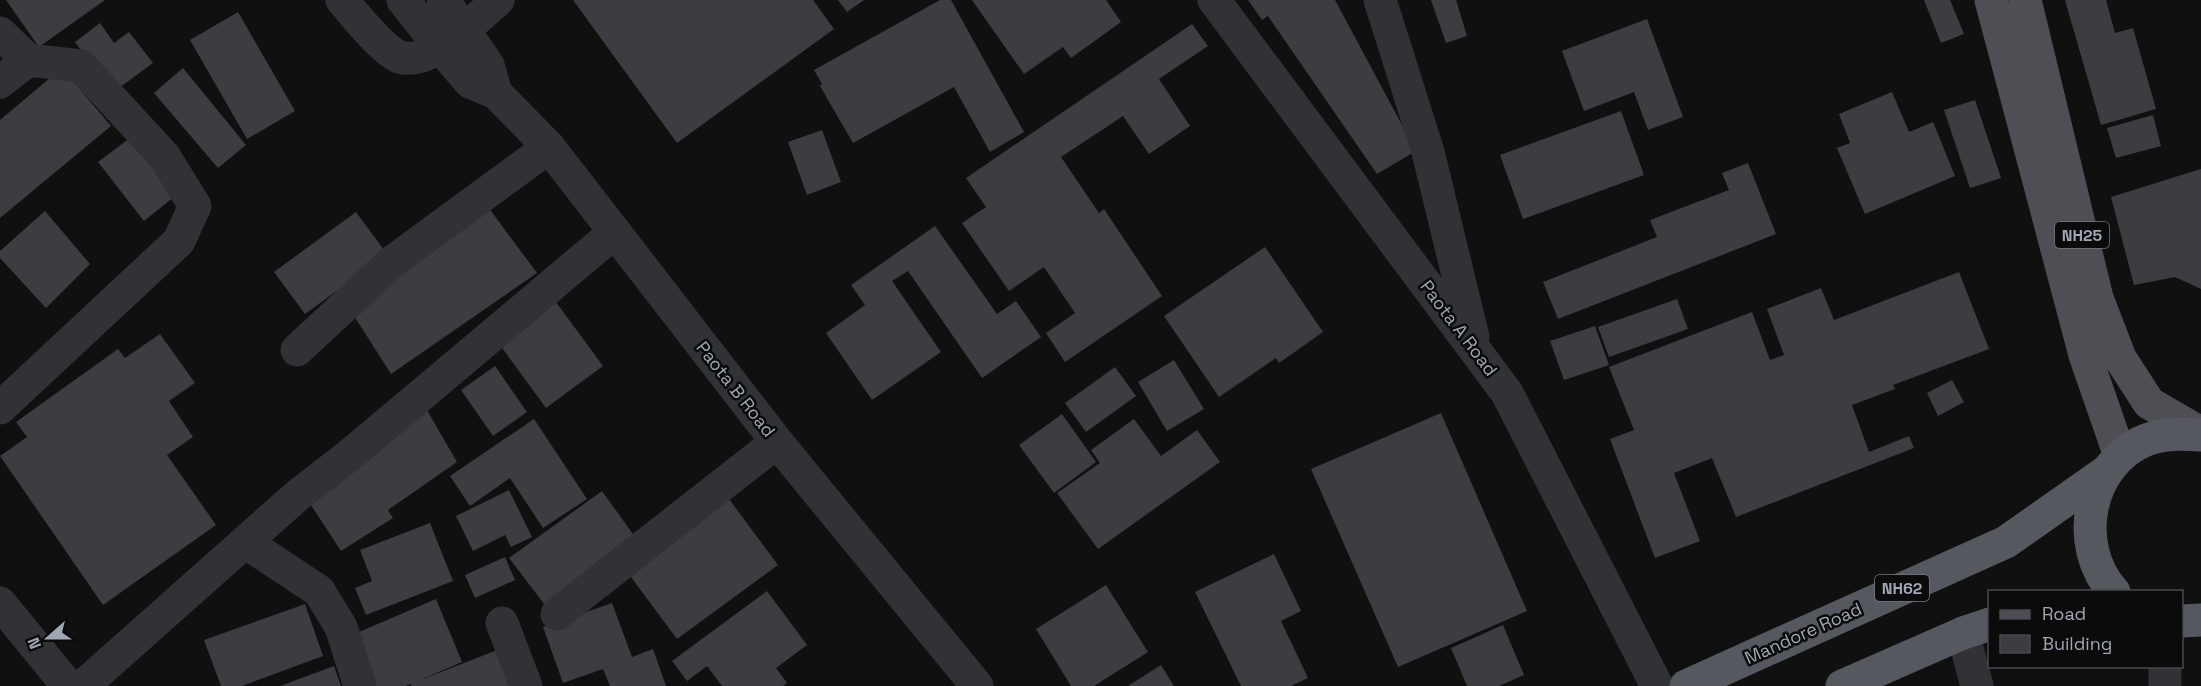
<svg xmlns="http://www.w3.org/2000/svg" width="2201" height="686" viewBox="0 0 2201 686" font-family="'Space Grotesk',sans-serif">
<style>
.building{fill:#3c3d41}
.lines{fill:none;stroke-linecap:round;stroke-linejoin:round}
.minor{stroke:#313236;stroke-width:33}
.tertiary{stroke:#313236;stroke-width:33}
.primary{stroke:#4d4f55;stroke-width:33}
.trunk{stroke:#55585e;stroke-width:33}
.labels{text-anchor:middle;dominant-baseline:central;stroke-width:5;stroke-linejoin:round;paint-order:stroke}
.shield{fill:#0b0b0c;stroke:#737881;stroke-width:1.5}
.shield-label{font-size:16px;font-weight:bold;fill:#a0a7b3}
.street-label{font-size:18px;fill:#a0a7b3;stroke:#0b0b0c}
</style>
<rect width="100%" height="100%" fill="#101011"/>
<path class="building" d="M6,0H105L39,47Z
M573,0H813L834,29L677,143Z
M838,0H864L847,12Z
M940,0H951L1024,132L990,152L954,87L853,143L820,86L822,84L814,70Z
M972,0H1106L1121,22L1071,58L1063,47L1024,74Z
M1248,0H1335L1416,151L1377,174L1268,16L1262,20Z
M1431,0H1456L1467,36L1446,43Z
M1924,0H1950L1964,34L1941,43Z
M2065,0H2106L2115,33L2133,28L2156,109L2101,125Z
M238,12L295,111L247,139L190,40Z
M1647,19L1683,117L1648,130L1634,92L1584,111L1562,51Z
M100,23L114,43L129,32L153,63L112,93L75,42Z
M1192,24L1208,46L1159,79L1190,126L1149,154L1123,116L1061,157L1099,213L1104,209L1162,296L1065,362L1046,333L1075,313L1044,267L1009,291L962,223L986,207L966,178Z
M62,68L111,126L0,218V120Z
M183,68L246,145L218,168L154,93Z
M1892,92L1909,132L1933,122L1955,176L1865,214L1837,148L1850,143L1839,114Z
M1975,100L2001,178L1970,188L1944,110Z
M1621,111L1644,175L1523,219L1500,155Z
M2153,115L2161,146L2116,158L2107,128Z
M822,130L841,182L807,195L788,142Z
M130,138L175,196L144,221L98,162Z
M1748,163L1776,234L1558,319L1543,282L1657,237L1650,220L1729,190L1722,173Z
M2201,169V289L2175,277L2134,285L2111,197Z
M488,207L537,273L391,374L349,308Z
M45,211L90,264L46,308L0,258V251Z
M356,212L387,254L305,314L274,272Z
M935,226L997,314L1016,301L1041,337L982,378L908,271L892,281L941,352L872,400L826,333L865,305L851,285Z
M1265,247L1323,332L1279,363L1276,358L1219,397L1164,316Z
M1959,272L1989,349L1893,385L1895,389L1852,405L1869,452L1909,436L1914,448L1736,517L1712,458L1674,473L1700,541L1655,558L1610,439L1634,430L1609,367L1752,312L1770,360L1784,355L1767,309L1821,288L1834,320Z
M553,298L603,366L546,408L497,341Z
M1677,299L1688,329L1609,357L1598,327Z
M1595,326L1609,365L1564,380L1550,341Z
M160,334L195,383L169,401L193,437L167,455L216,525L103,605L0,456L27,437L16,422L118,349L125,358Z
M1174,360L1204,409L1167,431L1138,382Z
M495,366L527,412L493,436L461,390Z
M1115,367L1136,396L1086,432L1065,403Z
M1952,380L1964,402L1938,416L1927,393Z
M424,405L457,462L388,510L393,518L341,551L307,499Z
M1441,413L1527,611L1398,667L1311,469Z
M1062,414L1096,462L1054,493L1019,445Z
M534,419L587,499L543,528L510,478L470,506L450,476Z
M1134,419L1161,456L1197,430L1220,462L1098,549L1057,493L1100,463L1091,450Z
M509,490L532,537L511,547L505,535L473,551L456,516Z
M602,491L635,537L548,609L509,558Z
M729,499L778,565L677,639L628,573Z
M430,523L453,581L366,615L355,588L372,581L360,550Z
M1274,554L1301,611L1281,621L1308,678L1291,686H1241L1195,592Z
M505,557L515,580L475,598L465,575Z
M1106,585L1148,652L1094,686H1071L1036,629Z
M767,591L807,645L776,668L787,683L783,686H722L707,666L687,681L672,661Z
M436,599L462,662L418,681L505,647L520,686H411V684L405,686H373L352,635Z
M612,603L632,657L653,649L666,686H610L603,669L563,683L543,627Z
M305,604L323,656L242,686H221L204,640Z
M1503,625L1524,675L1499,686H1467L1451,648Z
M1161,665L1174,686H1128Z
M334,666L341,686H280Z"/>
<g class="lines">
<path class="minor" d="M342,0C355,15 380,47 397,56C427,70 477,18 498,0
M1214,0L1507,393L1657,686
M1380,0L1428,152L1473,337
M0,33L28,60L81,66L164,156L195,206L179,241L0,408
M0,82L28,60
M297,350L392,262L549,147
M245,542L298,495L351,454L615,232
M0,603L68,686
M557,614L777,442
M502,623L526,686
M1963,633L1977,686
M83,686L245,542L319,591L341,627L360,686"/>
<path class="tertiary" d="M403,0L440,47L470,82L496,93L549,147L777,442L977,686
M443,0L488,65L496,93
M2165,666V686"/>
<path class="primary" d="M1991,0L2085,355L2120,456
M2025,0L2097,298L2120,358L2149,403L2201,433"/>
<path class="trunk" d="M2114,592C2072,546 2087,464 2146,440C2164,433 2182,434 2201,435
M2182,621L2201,620
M1686,686L2006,542L2107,471
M1842,686L1963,633L1990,624"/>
</g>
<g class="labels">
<g class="shield">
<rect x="2055" y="222" width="54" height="26" rx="4.5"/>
<rect x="1875" y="575" width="54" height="26" rx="4.5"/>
</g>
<g class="shield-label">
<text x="2082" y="235">NH25</text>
<text x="1902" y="588">NH62</text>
</g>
<g class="street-label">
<text transform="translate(1459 328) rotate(53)">Paota A Road</text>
<text transform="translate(736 389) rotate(52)">Paota B Road</text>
<text transform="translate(1803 633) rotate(-24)">Mandore Road</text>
</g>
</g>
<rect x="1988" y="590" width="195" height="78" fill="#0b0b0c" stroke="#47494f" stroke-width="1.5"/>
<rect x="2000" y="610" width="30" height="9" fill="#4d4f55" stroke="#47494f" stroke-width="1.5"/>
<text x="2042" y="620" font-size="18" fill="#a0a7b3">Road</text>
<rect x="2000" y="635" width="30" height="18" fill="#3c3d41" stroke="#47494f" stroke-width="1.5"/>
<text x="2042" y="650" font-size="18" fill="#a0a7b3">Building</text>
<g transform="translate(48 638) rotate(249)" stroke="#0b0b0c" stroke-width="4.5" paint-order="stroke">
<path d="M0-4.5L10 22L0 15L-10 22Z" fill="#a0a7b3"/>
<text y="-9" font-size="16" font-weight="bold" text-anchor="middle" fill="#a0a7b3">N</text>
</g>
</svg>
